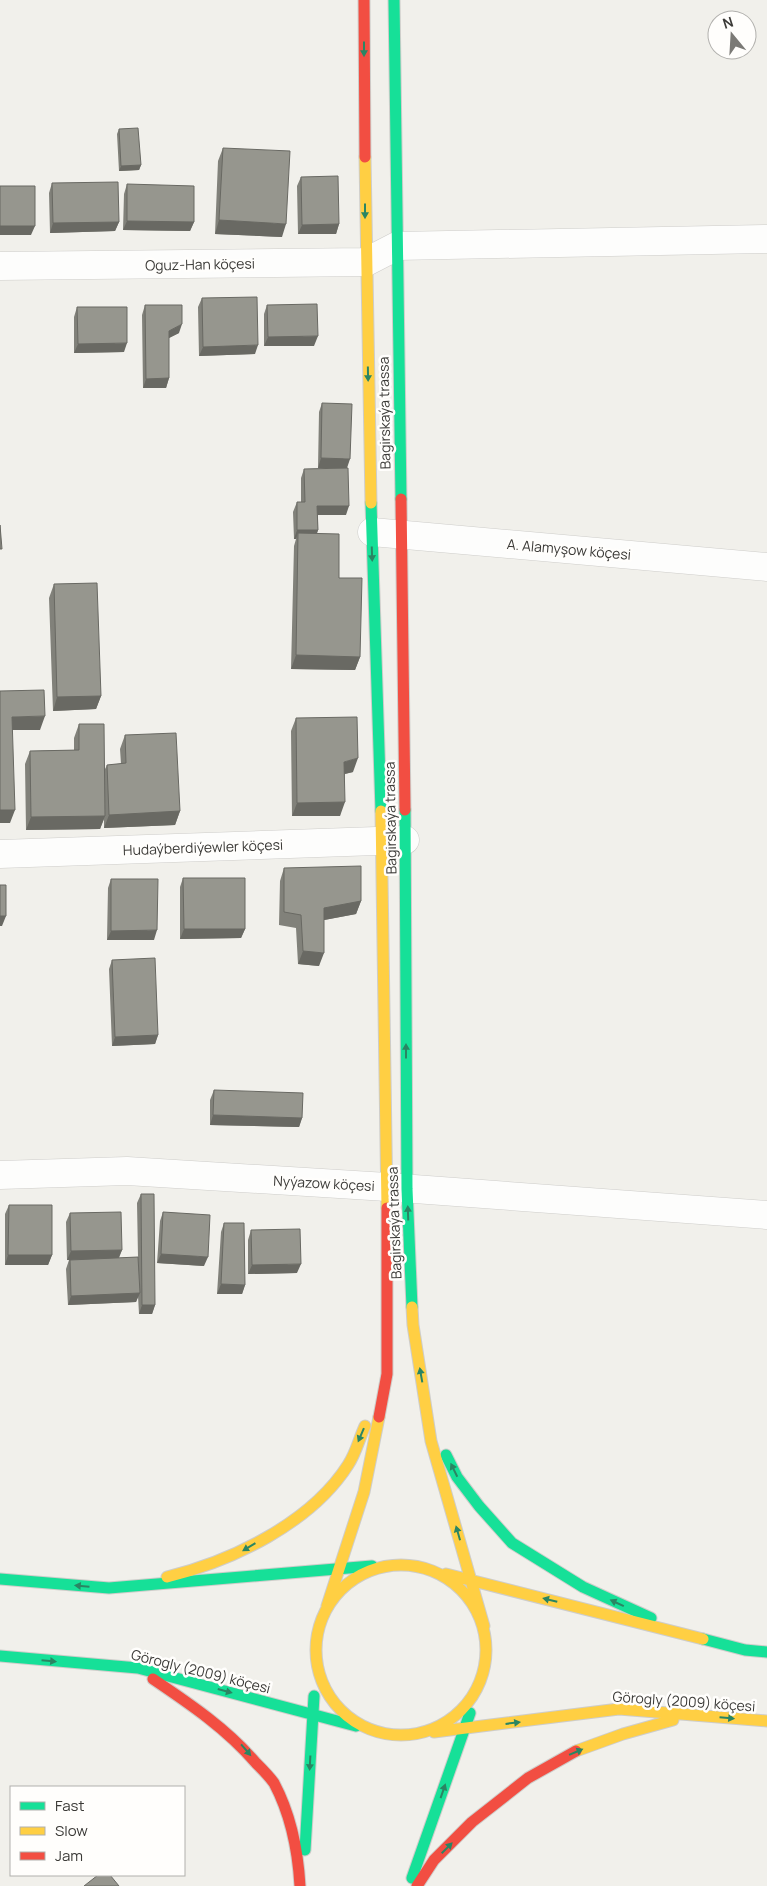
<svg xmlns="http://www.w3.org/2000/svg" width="767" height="1886" viewBox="0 0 767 1886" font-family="Manrope,sans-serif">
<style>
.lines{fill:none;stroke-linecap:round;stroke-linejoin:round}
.street-casing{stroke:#cecdca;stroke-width:29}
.fast-casing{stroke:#cecdca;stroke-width:13}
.slow-casing{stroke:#cecdca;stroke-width:13}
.jam-casing{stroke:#cecdca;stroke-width:13}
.street{stroke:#fdfdfc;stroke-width:28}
.fast{stroke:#16e098;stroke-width:11}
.slow{stroke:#ffcf43;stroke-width:11}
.jam{stroke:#f24e42;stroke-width:11}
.wall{fill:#81817a}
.shaded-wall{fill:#696963}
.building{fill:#96968e;stroke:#696963}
.oneway{fill:#2a8563}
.labels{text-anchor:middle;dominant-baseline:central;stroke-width:5;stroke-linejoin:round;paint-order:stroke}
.street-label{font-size:14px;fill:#3b3a37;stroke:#fffefc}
</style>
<rect width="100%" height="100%" fill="#f1f0eb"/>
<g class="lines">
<defs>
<path id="street" d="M0,266L366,262L397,246L767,239
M372,532L767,567
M0,854L405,840
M0,1175L127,1171L387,1187L767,1215"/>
<path id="fast" d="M394,0L401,499
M371,503L381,811
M405,810L407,1189L412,1307
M446,1455L457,1477L479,1506L512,1543L583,1587L651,1618
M0,1579L109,1588L372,1566
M703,1639L745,1650L767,1652
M0,1656L138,1668L356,1726
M305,1850L314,1696
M412,1878L470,1713"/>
<path id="slow" d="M365,157L371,503
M381,811L387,1208
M412,1307L413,1325L431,1441L484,1626
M316 1650a85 85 0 1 1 170 0a85 85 0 1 1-170 0Z
M446,1574L703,1639
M167,1577C232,1561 311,1523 348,1465C356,1453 359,1439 365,1426
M327,1606L364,1492L379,1417
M434,1732L619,1709L767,1721
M576,1751L623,1734L673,1720"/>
<path id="jam" d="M364,0L365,157
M401,499L405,810
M379,1417L387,1374V1208
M153,1679C190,1704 227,1729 256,1763C262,1769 269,1776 274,1783C291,1815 298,1851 300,1886
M417,1886L434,1860L472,1822L528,1778L576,1751"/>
</defs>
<use href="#street" class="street-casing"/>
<use href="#fast" class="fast-casing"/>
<use href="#slow" class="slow-casing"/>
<use href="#jam" class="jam-casing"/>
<use href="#street" class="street"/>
<use href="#fast" class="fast"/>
<use href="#slow" class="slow"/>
<use href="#jam" class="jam"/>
</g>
<path class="wall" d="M119,129L141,165L139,170L119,171L117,134Z
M223,148L282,237L215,234L218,161Z
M301,177L339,224L336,234H298L297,186Z
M52,183L119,222L115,231L50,233L49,193Z
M127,184L194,222L190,231L123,230L124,194Z
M202,298L255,354L199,356L198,307Z
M145,305L179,333L169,338V378L166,388H143L142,315Z
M267,305L314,346H264V314Z
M77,307L124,352L74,353V317Z
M322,403L347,468L346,515H318V530L317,533L339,578L360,657L355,670L291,669L294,546L296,539H294L293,512L297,502H301V478L304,469L345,468H318L319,412Z
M54,584L101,696L96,709L53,711L49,598Z
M296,718L353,772L345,774L340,816H292L291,731Z
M79,724L104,771L107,765L121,764L120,749L125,735L180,811L175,825L104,828V819L100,829L26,830L25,764L30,751L74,750V738Z
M284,868L361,901L356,914L324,920L319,966L298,964L296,928L279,925L280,881Z
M183,878L245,929L241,938L180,939V887Z
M111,879L154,940H107L108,888Z
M112,960L158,1035L155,1044L112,1046L109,969Z
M214,1090L302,1118L299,1127L210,1125V1100Z
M141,1194L155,1305L152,1314H139L138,1296L136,1302L68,1305L66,1269L69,1260H67L66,1222L70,1213L122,1250L119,1258L138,1257L137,1203Z
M9,1205L52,1255L48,1265H5V1214Z
M163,1212L204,1266L157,1263L160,1221Z
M224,1223L245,1285L242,1294H217L221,1232Z
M251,1230L297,1273L248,1274V1240Z"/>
<path class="shaded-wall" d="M141,165L139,170L119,171L121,166Z
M219,220L286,224L282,237L215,234Z
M127,221L194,222L190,231L123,230Z
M119,222L115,231L50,233L53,223Z
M339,224L336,234H298L302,225Z
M0,226H35L31,235H0Z
M182,324L179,333L165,340L169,331Z
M318,336L314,346H264L268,337Z
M127,343L124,352L74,353L78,344Z
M258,345L255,354L199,356L203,347Z
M169,378L166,388H143L146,379Z
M321,458L350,459L347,468H318Z
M317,506H349L346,515H314Z
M297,530H318L315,539L298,533L296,539H294Z
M296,655L360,657L355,670L291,669Z
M101,696L96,709L53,711L57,697Z
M45,716L40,730H7L12,717Z
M358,758L353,772L340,775L344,762Z
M345,802L340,816H292L297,803Z
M0,810H15L10,823H0Z
M180,811L175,825L104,828L109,815Z
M105,816L100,829L26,830L31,817Z
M361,901L356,914L319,921L324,908Z
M0,916H6L2,926H0Z
M184,929H245L241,938L180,939Z
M157,930L154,940H107L111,931Z
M303,951L324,953L319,966L298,964Z
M158,1035L155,1044L112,1046L115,1037Z
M213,1115L302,1118L299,1127L210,1125Z
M122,1250L118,1259L67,1260L71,1251Z
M161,1254L208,1257L204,1266L157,1263Z
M8,1255H52L48,1265H5Z
M301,1264L297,1273L248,1274L252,1265Z
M221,1284L245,1285L242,1294H217Z
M140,1293L136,1302L68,1305L71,1296Z
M142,1305H155L152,1314H139Z"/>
<path class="building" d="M138,128L141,165L121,166L119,129Z
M223,148L290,151L286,224L219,220Z
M338,176L339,224L302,225L301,177Z
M118,182L119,222L53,223L52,183Z
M127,184L194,186V222L127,221Z
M0,186H35V226H0Z
M257,297L258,345L203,347L202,298Z
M317,304L318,336L268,337L267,305Z
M145,305H182V324L169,331V378L146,379Z
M77,307H127V343L78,344Z
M322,403L352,404L350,459L321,458Z
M348,468L349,506H317L318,530H297V502H305L304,469Z
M0,525L2,549H0Z
M298,533L339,534V578H362L360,657L296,655Z
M97,583L101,696L57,697L54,584Z
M44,690L45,716L12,717L15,810H0V691Z
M357,717L358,758L344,762L345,802L297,803L296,718Z
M79,724H104L105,816L31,817L30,751L79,750Z
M176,733L180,811L109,815L107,765L126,763L125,735Z
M361,866V901L324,908V953L303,951L301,915L284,912V868Z
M183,878H245V929H184Z
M111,879H158L157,930L111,931Z
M0,885H6V916H0Z
M155,958L158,1035L115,1037L112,960Z
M214,1090L303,1093L302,1118L213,1115Z
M141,1194H154L155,1305H142Z
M9,1205H52V1255H8Z
M121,1212L122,1250L71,1251L70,1213Z
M163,1212L210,1215L208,1257L161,1254Z
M224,1223H244L245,1285L221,1284Z
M300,1229L301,1264L252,1265L251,1230Z
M138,1257L140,1293L71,1296L70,1260Z
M98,1875H110L119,1886H84Z"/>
<defs><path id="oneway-solid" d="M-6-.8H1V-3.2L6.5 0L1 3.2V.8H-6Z" transform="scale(1.25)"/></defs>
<g class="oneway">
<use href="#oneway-solid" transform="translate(364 49) rotate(90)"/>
<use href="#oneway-solid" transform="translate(365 211) rotate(90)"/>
<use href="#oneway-solid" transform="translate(368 374) rotate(89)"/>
<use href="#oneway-solid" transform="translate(372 554) rotate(88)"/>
<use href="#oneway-solid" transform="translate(406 1051) rotate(-90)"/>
<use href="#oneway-solid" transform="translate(408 1213) rotate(-92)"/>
<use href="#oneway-solid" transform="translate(421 1375) rotate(-100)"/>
<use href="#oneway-solid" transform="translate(361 1435) rotate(113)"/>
<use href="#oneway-solid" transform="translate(454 1470) rotate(-116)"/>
<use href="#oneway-solid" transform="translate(458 1533) rotate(-106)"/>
<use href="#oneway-solid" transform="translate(249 1547) rotate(149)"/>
<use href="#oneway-solid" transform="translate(82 1586) rotate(-175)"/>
<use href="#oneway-solid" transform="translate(550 1600) rotate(-166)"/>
<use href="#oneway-solid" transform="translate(617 1603) rotate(-155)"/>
<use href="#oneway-solid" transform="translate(49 1661) rotate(5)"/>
<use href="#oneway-solid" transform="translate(225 1691) rotate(15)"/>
<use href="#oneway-solid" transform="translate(727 1718) rotate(5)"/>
<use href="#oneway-solid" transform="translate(513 1723) rotate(-7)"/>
<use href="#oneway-solid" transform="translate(246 1750) rotate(49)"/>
<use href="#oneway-solid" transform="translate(576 1752) rotate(-23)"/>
<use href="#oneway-solid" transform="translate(310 1763) rotate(93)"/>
<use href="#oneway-solid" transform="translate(443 1791) rotate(-71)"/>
<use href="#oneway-solid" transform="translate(447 1848) rotate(-45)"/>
</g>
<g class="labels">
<g class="street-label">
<text transform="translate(200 264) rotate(-1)">Oguz-Han köçesi</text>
<text transform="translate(384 413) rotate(-91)">Bagirskaýa trassa</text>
<text transform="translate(569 549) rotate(5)">A. Alamyşow köçesi</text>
<text transform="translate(390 818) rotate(-91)">Bagirskaýa trassa</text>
<text transform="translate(203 847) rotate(-2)">Hudaýberdiýewler köçesi</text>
<text transform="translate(324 1183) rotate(3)">Nyýazow köçesi</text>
<text transform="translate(394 1223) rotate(-92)">Bagirskaýa trassa</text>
<text transform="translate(201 1671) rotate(14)">Görogly (2009) köçesi</text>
<text transform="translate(684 1701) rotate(4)">Görogly (2009) köçesi</text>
</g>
</g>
<rect x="10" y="1786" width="175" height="90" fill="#fffefc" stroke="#b1b0ad"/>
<rect x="20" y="1802" width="25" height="8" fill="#16e098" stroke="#b1b0ad"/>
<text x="55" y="1811" font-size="15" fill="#3b3a37">Fast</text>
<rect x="20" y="1827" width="25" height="8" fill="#ffcf43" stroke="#b1b0ad"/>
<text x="55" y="1836" font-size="15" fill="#3b3a37">Slow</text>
<rect x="20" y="1852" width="25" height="8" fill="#f24e42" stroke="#b1b0ad"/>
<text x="55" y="1861" font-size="15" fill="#3b3a37">Jam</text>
<g transform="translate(732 35) rotate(342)"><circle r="24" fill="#fffefc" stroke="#b1b0ad"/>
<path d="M0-4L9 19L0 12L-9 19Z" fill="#7b7a76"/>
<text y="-8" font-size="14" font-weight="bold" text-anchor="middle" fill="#3b3a37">N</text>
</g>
</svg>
